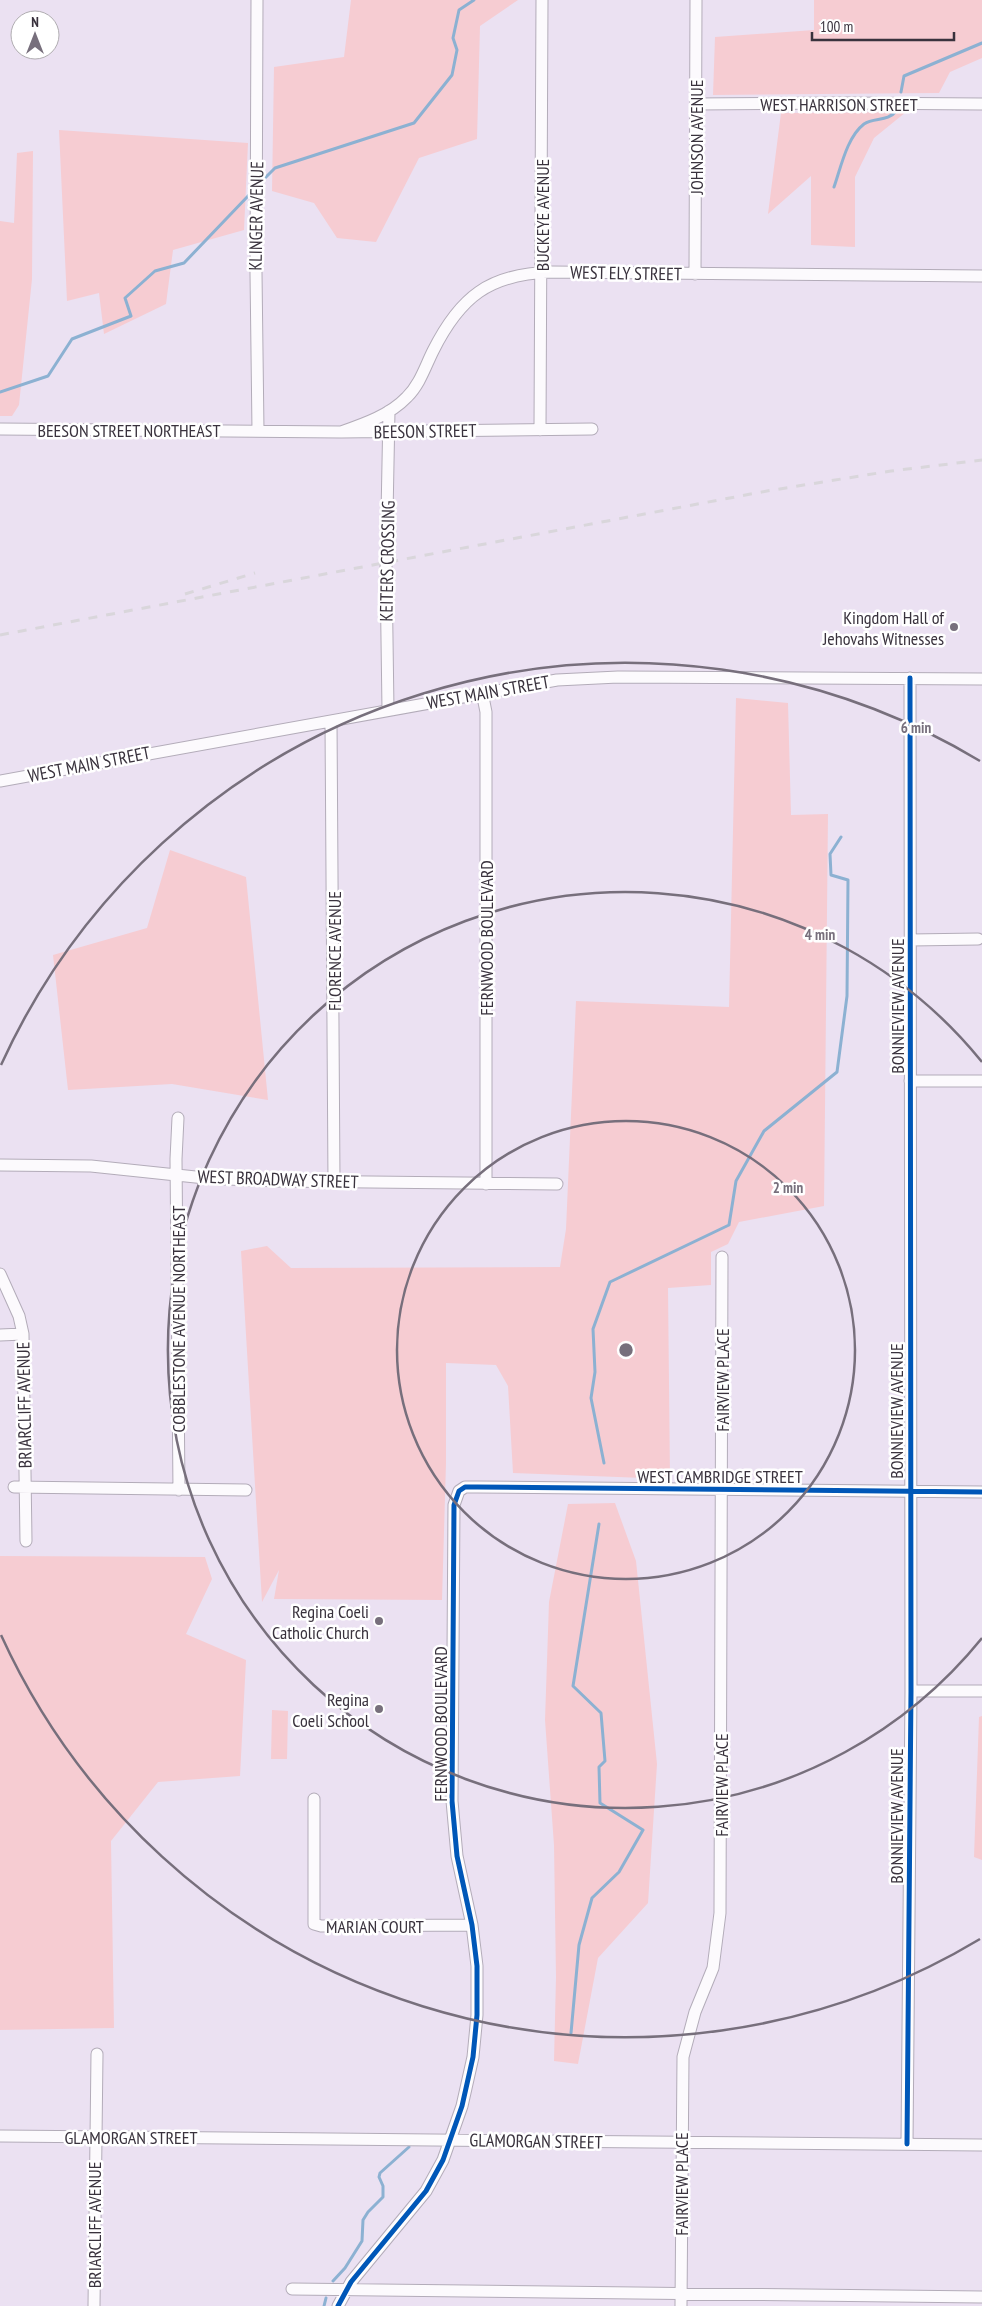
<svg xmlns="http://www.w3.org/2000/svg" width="982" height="2306" viewBox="0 0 982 2306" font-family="'PT Sans Narrow',sans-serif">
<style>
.green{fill:#f6ccd2}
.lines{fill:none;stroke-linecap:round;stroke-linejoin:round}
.stream{stroke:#8cb1d2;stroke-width:3}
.minor-casing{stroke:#b3acb9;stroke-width:13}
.minor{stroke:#fcfafd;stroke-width:11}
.rail{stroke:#d9d6db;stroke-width:3;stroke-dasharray:9 9;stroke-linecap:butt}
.cycleway-casing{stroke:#fff;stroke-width:8}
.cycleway{stroke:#0057b8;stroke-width:5}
.ring{fill:none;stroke:#776f7c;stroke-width:2.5}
.poi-dot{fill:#776f7c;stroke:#fff;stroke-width:2}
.labels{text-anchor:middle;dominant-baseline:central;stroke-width:5;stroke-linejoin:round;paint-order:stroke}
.street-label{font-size:18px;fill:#39323d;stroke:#fff}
.poi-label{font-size:18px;fill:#39323d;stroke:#fff;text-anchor:end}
.centre{fill:#776f7c;stroke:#fff;stroke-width:2.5}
.ring-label{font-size:15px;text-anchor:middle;font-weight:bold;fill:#776f7c;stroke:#fff;stroke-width:5;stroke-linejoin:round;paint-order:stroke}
</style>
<rect width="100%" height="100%" fill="#ebe1f2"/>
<path class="green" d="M351,0H518L480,26L477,139L419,158L376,242L337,238L314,203L272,191L274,67L344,57Z
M814,0H982V58L950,72L939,93L713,95L715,37L814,30Z
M906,112L874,138L855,177V247L811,245V176L768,214L781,113Z
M59,130L248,143L244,230L173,250L166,304L104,334L99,293L67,301Z
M33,151L32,279L19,405L12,416H0V221L14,223L17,153Z
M736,698L788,703L791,815L828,814L824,1206L739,1222L728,1244L711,1252V1285L668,1288L670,1479L513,1473L508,1386L496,1365L446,1363V1463L442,1600L274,1599L279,1570L262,1602L241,1251L267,1246L291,1268L560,1267L566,1229L576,1001L729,1007Z
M170,850L246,877L268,1100L172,1084L68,1090L53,955L147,928Z
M615,1503L636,1561L657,1764L648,1903L598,1958L578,2064L554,2061L556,1977L554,1845L545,1720L549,1602L568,1504Z
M0,1556L205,1557L212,1579L186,1634L246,1660L240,1776L158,1782L111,1841L114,2028L0,2030Z
M272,1710L288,1711L287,1759H271Z
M982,1716V1860L974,1857L979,1717Z"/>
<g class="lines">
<path class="stream" d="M901,92L904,76L982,43
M264,179L275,168L414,123L452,75L457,50L453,38L459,10L474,0
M834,187C841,167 847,137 864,124C874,117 888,122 896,111
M0,392L48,376L72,339L131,316L125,298L155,271L184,263L249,195
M604,1463L591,1398L595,1372L593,1329L610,1282L729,1225L736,1181L764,1131L837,1072L847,996L848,880L831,875L830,854L841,837
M571,2033L579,1945L592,1898L619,1872L643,1830L600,1803L599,1767L605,1761L601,1713L573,1686L599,1524
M333,2281L345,2268L362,2241L363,2220L368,2212L383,2197V2186L379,2177L380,2173L409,2147
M324,2306L326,2298"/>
<defs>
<path id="minor" d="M257,0L256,273L258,431
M696,104L845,103L982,104
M695,274L696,0
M0,429L341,432L592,429
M540,430L542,0
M341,432C364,424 390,415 407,397C420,384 425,367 433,351C460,297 489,274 551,272L982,276
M482,692L486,712V1184
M388,710L386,568L389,411
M331,721L334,1182
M0,781L557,680L618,677L982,679
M911,940L978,939
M910,1081H982
M178,1118L176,1159L179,1490
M0,1165L91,1166L205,1178L277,1181L557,1184
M0,1274L19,1316L23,1334L26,1541
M0,1335L23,1334
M14,1487L246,1490
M911,1691H982
M314,1799V1924L321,1926L472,1925
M0,2136L982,2145
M907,2144L911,1691L910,678
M292,2289L982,2297
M94,2306L97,2054
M338,2306L351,2282L426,2191L443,2160L462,2106L473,2057L477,2015V1966L472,1925L457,1856L452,1801L454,1505L459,1491L465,1487H477L982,1492
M681,2306L683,2057L695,2012L713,1968L720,1913L722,1257"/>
</defs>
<use href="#minor" class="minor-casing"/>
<use href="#minor" class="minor"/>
<path class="rail" d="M185,594L255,573
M0,635L767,491L891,471L982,460"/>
<defs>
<path id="cycleway" d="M907,2144L911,1691L910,678
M338,2306L351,2282L426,2191L443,2160L462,2106L473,2057L477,2015V1966L472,1925L457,1856L452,1801L454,1505L459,1491L465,1487H477L982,1492"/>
</defs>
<use href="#cycleway" class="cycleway-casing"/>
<use href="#cycleway" class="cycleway"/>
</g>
<g class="ring">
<circle cx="626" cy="1350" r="229"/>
<path d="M982 1638A458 458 0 1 1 982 1062"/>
<path d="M980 1939A687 687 0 0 1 1 1635M1 1065A687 687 0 0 1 980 761"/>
</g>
<g class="poi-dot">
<circle cx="954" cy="627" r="5"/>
<circle cx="379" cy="1621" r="5"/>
<circle cx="379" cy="1709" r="5"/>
</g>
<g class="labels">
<g class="street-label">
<text x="839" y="104">WEST HARRISON STREET</text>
<text transform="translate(696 137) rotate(-90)">JOHNSON AVENUE</text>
<text transform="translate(542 215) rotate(-90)">BUCKEYE AVENUE</text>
<text transform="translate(256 216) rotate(-89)">KLINGER AVENUE</text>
<text transform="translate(626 273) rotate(1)">WEST ELY STREET</text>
<text x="129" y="430">BEESON STREET NORTHEAST</text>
<text transform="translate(425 431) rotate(-1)">BEESON STREET</text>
<text transform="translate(387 561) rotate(-89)">KEITERS CROSSING</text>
<text transform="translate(488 692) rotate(-10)">WEST MAIN STREET</text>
<text transform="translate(89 764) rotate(-11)">WEST MAIN STREET</text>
<text transform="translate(486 938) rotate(-90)">FERNWOOD BOULEVARD</text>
<text transform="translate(334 951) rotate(-90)">FLORENCE AVENUE</text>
<text transform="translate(897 1006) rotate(-90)">BONNIEVIEW AVENUE</text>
<text transform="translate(278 1179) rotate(2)">WEST BROADWAY STREET</text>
<text transform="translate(178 1319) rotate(-90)">COBBLESTONE AVENUE NORTHEAST</text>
<text transform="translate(722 1380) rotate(-90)">FAIRVIEW PLACE</text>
<text transform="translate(24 1405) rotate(-91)">BRIARCLIFF AVENUE</text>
<text transform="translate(896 1411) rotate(-90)">BONNIEVIEW AVENUE</text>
<text x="720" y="1476">WEST CAMBRIDGE STREET</text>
<text transform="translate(440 1724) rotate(-90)">FERNWOOD BOULEVARD</text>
<text transform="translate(721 1785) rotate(-90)">FAIRVIEW PLACE</text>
<text transform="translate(896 1816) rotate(-90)">BONNIEVIEW AVENUE</text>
<text x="375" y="1926">MARIAN COURT</text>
<text x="131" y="2137">GLAMORGAN STREET</text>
<text transform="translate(536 2141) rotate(1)">GLAMORGAN STREET</text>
<text transform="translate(681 2184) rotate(-90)">FAIRVIEW PLACE</text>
<text transform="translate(94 2225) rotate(-90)">BRIARCLIFF AVENUE</text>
</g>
<g class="poi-label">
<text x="944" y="617">Kingdom Hall of<tspan x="944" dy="21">Jehovahs Witnesses</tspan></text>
<text x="369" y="1611">Regina Coeli<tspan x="369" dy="21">Catholic Church</tspan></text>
<text x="369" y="1699">Regina<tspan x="369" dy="21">Coeli School</tspan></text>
</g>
</g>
<circle cx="626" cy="1350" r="8" class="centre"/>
<g class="ring-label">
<text x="916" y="733">6 min</text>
<text x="820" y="940">4 min</text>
<text x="788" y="1193">2 min</text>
</g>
<g transform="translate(35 35)"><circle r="24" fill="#ffffff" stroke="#b0adb1"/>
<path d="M0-4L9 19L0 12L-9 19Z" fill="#776f7c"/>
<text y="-8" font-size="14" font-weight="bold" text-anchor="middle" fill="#39323d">N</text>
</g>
<path d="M812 32v8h142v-8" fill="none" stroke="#39323d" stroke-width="2.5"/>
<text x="820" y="32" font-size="15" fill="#39323d" stroke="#ffffff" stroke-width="4" paint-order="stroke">100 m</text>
</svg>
